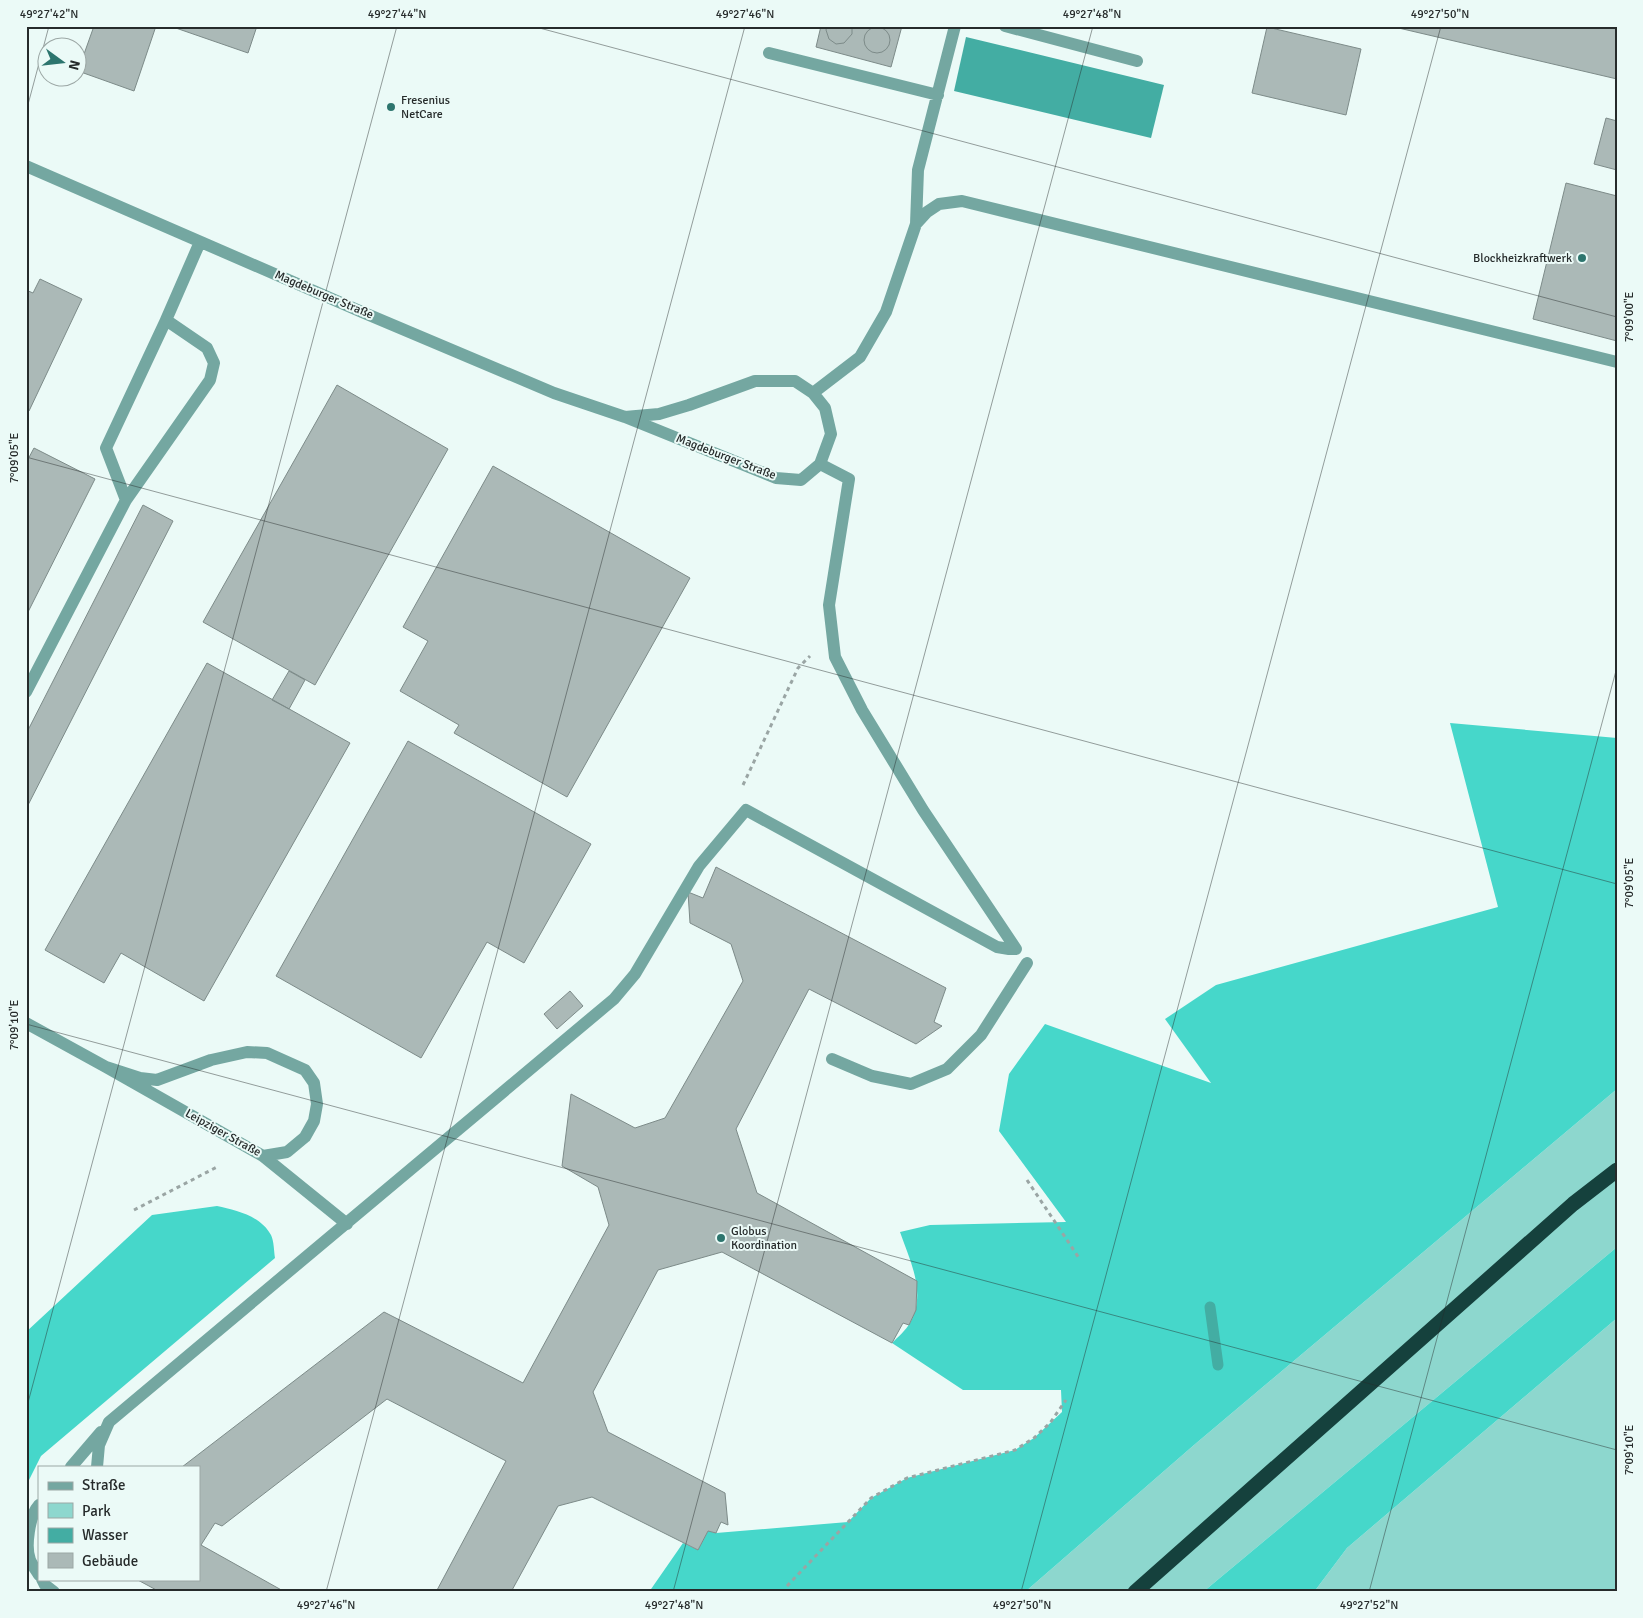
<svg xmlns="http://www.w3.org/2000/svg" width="1643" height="1618" viewBox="0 0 1643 1618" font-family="Signika,sans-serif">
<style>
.green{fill:#8dd7ce}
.forest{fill:#46d7ca}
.water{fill:#43ada3}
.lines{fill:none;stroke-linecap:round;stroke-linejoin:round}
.stream{stroke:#43ada3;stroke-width:11}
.building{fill:#abb9b7;stroke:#7d8b89}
.path{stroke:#9aa5a4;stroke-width:3;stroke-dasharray:4 4;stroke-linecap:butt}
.minor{stroke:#74a7a1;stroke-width:12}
.highway{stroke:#15413d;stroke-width:15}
.ticks{fill:none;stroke:#262b2b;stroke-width:1;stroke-opacity:0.45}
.poi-dot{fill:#2d756e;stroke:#ebfaf7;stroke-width:2}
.labels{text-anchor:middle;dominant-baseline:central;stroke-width:4;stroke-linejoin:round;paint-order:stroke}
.poi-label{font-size:12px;fill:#262b2b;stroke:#ebfaf7;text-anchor:start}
.street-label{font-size:12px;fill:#262b2b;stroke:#ebfaf7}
.neatline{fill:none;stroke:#262b2b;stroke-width:2}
.ticks-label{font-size:12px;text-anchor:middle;fill:#262b2b}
</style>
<rect width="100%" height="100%" fill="#ebfaf7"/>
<path class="green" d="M1617,1089V1247L1203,1592H1025L1194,1445Z
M1617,1318V1592H1314L1347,1548Z"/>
<path class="forest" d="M1450,723L1617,738V1089L1194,1445L1025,1592H649L683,1543L698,1550L708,1531L716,1533L848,1522L871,1498L907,1478L1015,1450L1034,1438L1062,1412L1061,1390H963L892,1343C898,1337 906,1330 910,1323C927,1293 910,1261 900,1232L930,1225L1066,1222L999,1131L1009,1074L1045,1024L1211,1083L1165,1019L1216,985L1498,907Z
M217,1206C236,1210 261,1216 271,1235C274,1241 274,1252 275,1258L41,1456L26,1486V1332L152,1215Z
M1617,1247V1318L1347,1548L1314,1592H1203Z"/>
<path class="water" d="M966,37L1164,85L1151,138L954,91Z"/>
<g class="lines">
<path class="stream" d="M1210,1307L1218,1365"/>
</g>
<path class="building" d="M94,26H156L134,91L78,71Z
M170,26H257L248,53Z
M821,26H902L891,67L816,47Z
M827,26H852V34L844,43L836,44L829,39L826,30Z
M1390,26H1617V79Z
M864 40a13 13 0 1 1 26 0a13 13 0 1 1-26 0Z
M1267,27L1361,49L1346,115L1252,93Z
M1606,118L1617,121V170L1594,164Z
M1566,183L1617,196V341L1533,319Z
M40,279L82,299L29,411L26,410V290L33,293Z
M337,385L448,449L315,685L203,622Z
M34,448L95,479L26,616V463Z
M493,466L690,578L567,797L454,733L459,725L400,691L428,641L403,627Z
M143,505L173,521L26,809V734Z
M207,663L350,743L204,1001L121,953L104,983L45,950Z
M289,671L305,680L289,709L272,700Z
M408,741L591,844L524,963L487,942L421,1058L276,976Z
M716,867L946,988L934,1022L942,1026L916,1044L809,989L736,1129L757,1193L917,1281L916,1310L909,1325L903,1323L892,1343L722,1252L658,1270L593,1392L608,1432L725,1493L728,1525L721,1522L716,1533L708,1531L698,1550L592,1497L558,1506L511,1592H436L506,1461L387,1399L222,1526L215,1523L201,1545L285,1592H160L136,1579H199V1467H182L384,1312L523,1383L609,1225L598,1187L562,1166L571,1094L635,1128L665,1118L743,981L731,944L690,923L688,892L703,898Z
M570,991L583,1006L557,1029L544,1014Z"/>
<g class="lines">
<path class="path" d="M743,785L798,668L810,656
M1027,1180L1079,1258
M134,1210L217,1167
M787,1586L871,1498L907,1478L1015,1450L1034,1438L1050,1423L1066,1400"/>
<path class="minor" d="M1005,26L1137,61
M769,53L938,95
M26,166L362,312L554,393L625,417L776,478L801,480L820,464L831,434L825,408L813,393L795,381H755L689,405L659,414L625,417
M916,224L918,170L955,26
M813,393L860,357L886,312L916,224L927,212L939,204L962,201L1617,362
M126,500L106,448L166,320
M26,692L126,500L210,380L214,363L207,348L166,320L200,242
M26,1023L106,1067L263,1156L287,1152L305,1137L314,1121L317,1104L314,1083L305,1070L267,1053L247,1052L211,1060L157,1080L140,1078L106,1067
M832,1059L872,1076L911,1084L947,1069L981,1035L1027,963
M263,1156L347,1224
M71,1467L101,1432
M97,1467L99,1445L109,1422L614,999L635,974L699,866L746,810L997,947L1009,949H1016L923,810L862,710L835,657L829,605L849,479L820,464
M39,1505C29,1516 25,1547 30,1560C32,1565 36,1570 39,1575
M42,1579L45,1585L54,1592"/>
<path class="highway" d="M1135,1592L1573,1204L1617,1170"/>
</g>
<path class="ticks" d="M532,26L1617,317M26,112L49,26M26,457L1617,884M26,1024L1617,1450M26,1410L397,26M26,1591L29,1592M326,1592L745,26M673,1592L1093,26M1021,1592L1441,26M1369,1592L1617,667"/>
<g class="poi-dot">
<circle cx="391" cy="107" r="5"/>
<circle cx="1582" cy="258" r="5"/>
<circle cx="721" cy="1238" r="5"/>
</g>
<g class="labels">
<g class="poi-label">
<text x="401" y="100">Fresenius<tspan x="401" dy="14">NetCare</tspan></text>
<text x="1572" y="258" text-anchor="end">Blockheizkraftwerk</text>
<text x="731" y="1231">Globus<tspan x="731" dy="14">Koordination</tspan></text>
</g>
<g class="street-label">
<text transform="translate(324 295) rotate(23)">Magdeburger Straße</text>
<text transform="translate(726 457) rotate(21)">Magdeburger Straße</text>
<text transform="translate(223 1133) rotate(29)">Leipziger Straße</text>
</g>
</g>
<rect width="1643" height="1618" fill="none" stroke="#ebfaf7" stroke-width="55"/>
<rect x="38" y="1466" width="162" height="115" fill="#ebfaf7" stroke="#9ca7a5"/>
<rect x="48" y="1482" width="25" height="8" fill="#74a7a1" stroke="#9ca7a5"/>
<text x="82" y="1490" font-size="15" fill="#262b2b">Straße</text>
<rect x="48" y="1503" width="25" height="15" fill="#8dd7ce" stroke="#9ca7a5"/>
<text x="82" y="1516" font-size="15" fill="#262b2b">Park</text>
<rect x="48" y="1528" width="25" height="15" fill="#43ada3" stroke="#9ca7a5"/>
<text x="82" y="1540" font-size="15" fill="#262b2b">Wasser</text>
<rect x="48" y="1553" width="25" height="15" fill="#abb9b7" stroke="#9ca7a5"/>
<text x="82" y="1566" font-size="15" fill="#262b2b">Gebäude</text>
<g transform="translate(62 62) rotate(105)"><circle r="24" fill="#ebfaf7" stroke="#9ca7a5"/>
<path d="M0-4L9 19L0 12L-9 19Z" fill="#2d756e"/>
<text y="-8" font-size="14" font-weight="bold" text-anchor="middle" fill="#262b2b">N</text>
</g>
<rect x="28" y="28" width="1588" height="1562" class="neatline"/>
<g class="ticks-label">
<text x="49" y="18">49°27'42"N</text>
<text x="397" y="18">49°27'44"N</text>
<text x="745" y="18">49°27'46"N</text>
<text x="1092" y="18">49°27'48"N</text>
<text x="1440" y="18">49°27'50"N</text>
<text transform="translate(1629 317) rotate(-90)" y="4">7°09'00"E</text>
<text transform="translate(14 458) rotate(-90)" y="4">7°09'05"E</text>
<text transform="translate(1629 883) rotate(-90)" y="4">7°09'05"E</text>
<text transform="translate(14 1025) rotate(-90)" y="4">7°09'10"E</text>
<text transform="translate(1629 1450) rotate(-90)" y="4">7°09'10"E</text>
<text x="326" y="1609">49°27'46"N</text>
<text x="674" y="1609">49°27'48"N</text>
<text x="1022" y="1609">49°27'50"N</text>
<text x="1369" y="1609">49°27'52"N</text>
</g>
</svg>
